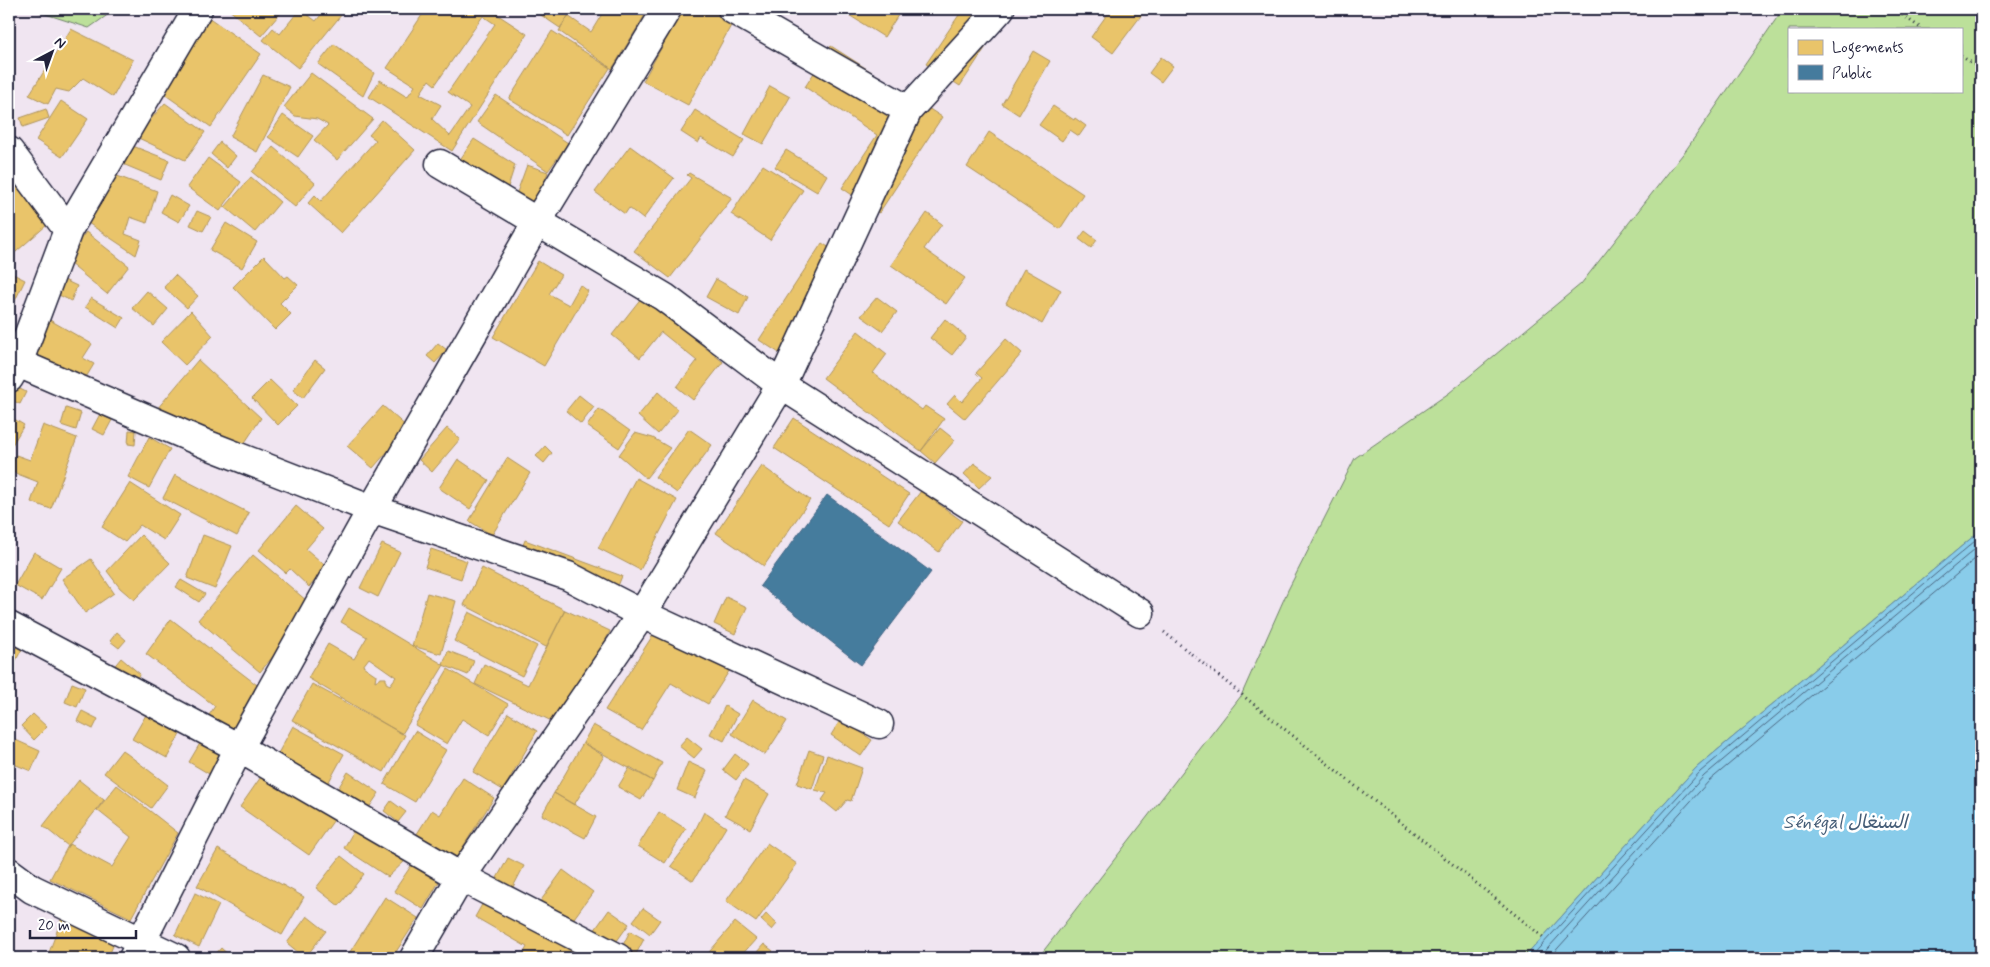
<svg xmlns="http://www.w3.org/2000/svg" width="1990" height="967" viewBox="0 0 1990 967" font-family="Mynerve,'Playpen Sans Arabic',sans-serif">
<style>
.green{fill:#bce09a;stroke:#6f816a;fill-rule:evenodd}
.water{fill:#89ccea;stroke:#6088a4}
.homes{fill:#e9c46a;stroke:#ad935c;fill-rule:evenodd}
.public{fill:#457b9d;stroke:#3a6080}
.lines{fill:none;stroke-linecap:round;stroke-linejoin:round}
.shore{stroke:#4b6681;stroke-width:1}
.minor-casing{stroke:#22223b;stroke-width:31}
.path{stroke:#22223b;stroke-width:3;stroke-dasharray:1 4;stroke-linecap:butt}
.minor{stroke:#fff;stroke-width:28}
.labels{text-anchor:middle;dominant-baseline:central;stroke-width:5;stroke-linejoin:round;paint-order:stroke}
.water-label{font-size:19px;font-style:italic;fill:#465e78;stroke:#fff}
</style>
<rect width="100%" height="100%" fill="#f0e5f1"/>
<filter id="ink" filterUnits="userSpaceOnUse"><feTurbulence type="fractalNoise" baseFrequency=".02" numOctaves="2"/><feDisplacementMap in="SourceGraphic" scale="10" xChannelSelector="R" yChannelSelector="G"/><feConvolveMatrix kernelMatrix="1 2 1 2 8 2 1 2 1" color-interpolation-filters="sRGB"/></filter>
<g filter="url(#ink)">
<path class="green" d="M30,9H116L89,28Z
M1783,9H1981V530L1696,768L1524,958H1038L1241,696L1288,590L1355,458L1449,393L1581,284L1686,150ZM1789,29H1961V91H1789Z"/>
<path class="water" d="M1981,530V958H1524L1696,768Z"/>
<path class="homes" d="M228,9H284L261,36Z
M300,9L316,21L324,11L321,9H346L298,68L263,40L273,28L280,34Z
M426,9H494L492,11L527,34L452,151L369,97L380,80L407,97L415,86L387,68ZM483,16L495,24L448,92L470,107L450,136L432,119L441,105L420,94L429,80L435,85Z
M532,9H573L560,28Z
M605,9H635L645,15L612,69L559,31L568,16L591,32Z
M683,9H740L688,105L643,81Z
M846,9H902L884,37L844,12Z
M963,9H985L1003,21L960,86L926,64Z
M1111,9H1146L1113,53L1091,37Z
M208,17L261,54L211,127L157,89Z
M71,29L133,60L113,97L83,78L69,92L56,89L48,104L29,95Z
M552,31L610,68L567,135L509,99Z
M334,44L374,73L363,96L318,64Z
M831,46L942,117L879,213L842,188L877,135L805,87Z
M1033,51L1050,61L1019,115L1002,104Z
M1161,57L1173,66L1161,82L1149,73Z
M311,73L373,119L337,160L314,140L328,125L317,119L295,116L284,107Z
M263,75L290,87L257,152L230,137Z
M770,86L790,97L763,144L744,134Z
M496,95L568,143L548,171L477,122Z
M61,101L88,119L62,157L36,140Z
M165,103L205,132L185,160L130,134L145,117L150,120Z
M1053,106L1074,120L1075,118L1086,126L1079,136L1070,130L1062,141L1039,125Z
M46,109L49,118L23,127L20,118Z
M695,110L744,140L733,157L701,138L698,143L681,132Z
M283,115L313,136L298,157L268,137Z
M382,120L415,150L341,233L308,203L315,195L321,201L376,140L369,135Z
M989,132L1083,194L1060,229L967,167Z
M474,139L515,165L506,193L457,164Z
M220,142L236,156L227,168L211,154Z
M125,143L169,160L161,180L118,162Z
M630,146L674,178L643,219L629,208L625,214L595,192Z
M273,147L315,183L295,207L252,172Z
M786,150L827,175L817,192L775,167Z
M208,158L241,182L220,211L187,187Z
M527,165L548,172L537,203L516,195Z
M763,165L803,190L770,240L731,214Z
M689,173L732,198L670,278L634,251L691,178L687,175Z
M112,174L157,191L147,223L130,217L125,234L141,240L136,255L88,223Z
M251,177L280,202L255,232L225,207Z
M9,178L48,224L9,258Z
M170,195L189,206L179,222L161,212Z
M197,211L211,217L203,231L190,225Z
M927,213L942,224L924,249L965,278L946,304L891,265Z
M226,223L257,242L242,268L210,250Z
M1085,231L1097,240L1091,248L1079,239Z
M86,232L129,266L107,294L64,259Z
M822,243L847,259L784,356L759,340Z
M264,256L285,278L288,276L298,285L280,303L291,314L275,330L233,287Z
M538,261L561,275L549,294L569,305L580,285L588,291L544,366L493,337Z
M1024,269L1061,290L1042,324L1006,303Z
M9,272L25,280L9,313Z
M175,275L198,296L187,308L164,287Z
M62,279L77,286L71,301L55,293Z
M716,279L748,297L739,315L706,297Z
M147,291L168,309L154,326L132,308Z
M642,297L723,362L693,400L677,387L697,361L661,332L640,358L612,335Z
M877,297L897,312L882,331L861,316Z
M91,298L124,318L118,328L85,307Z
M191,311L213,336L185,365L161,342Z
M48,319L92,344L83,358L94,364L82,384L29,353Z
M945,319L966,337L952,355L930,338Z
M858,331L887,354L873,373L922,410L925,406L944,419L921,451L823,378Z
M1006,339L1022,353L965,419L947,404L955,395L962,402L982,378L976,373Z
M438,343L447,350L435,363L427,356Z
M198,360L261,418L242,447L157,409Z
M315,360L325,368L303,398L293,390Z
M270,380L297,406L278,425L252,398Z
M10,384L26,392L20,404L9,399Z
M658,392L678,410L658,434L638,416Z
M579,395L594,407L581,424L566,411Z
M383,406L408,428L373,468L347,446Z
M66,408L81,413L76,430L61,425Z
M599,409L630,431L619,448L587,426Z
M100,414L112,420L104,435L92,429Z
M9,416L24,425L9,450Z
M794,418L909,494L889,524L774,448Z
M43,425L77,438L51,509L31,502L38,482L10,471L16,455L30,460Z
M447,428L460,439L432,472L419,460Z
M940,428L955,440L935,463L921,451Z
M689,429L712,445L677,493L655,477Z
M129,430L136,431L135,445L128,444Z
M635,433L653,438L670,448L646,478L619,455Z
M149,437L170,449L149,488L128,477Z
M545,446L552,453L544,463L536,456Z
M507,458L530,473L492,535L469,521Z
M458,459L489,480L470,509L439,488Z
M974,463L992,476L979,488L964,474Z
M762,466L810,500L764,566L716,533Z
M175,475L249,513L237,536L163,498Z
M636,478L677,500L640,570L598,548Z
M130,483L180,515L164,540L140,525L125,542L102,527Z
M921,491L962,521L939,552L898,521Z
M296,506L323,529L306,549L327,567L309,587L290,569L286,573L259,550Z
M141,535L170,563L134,600L120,588L107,571Z
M203,535L232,546L215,589L187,578Z
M525,540L622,576L616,591L519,555Z
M382,544L400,552L378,597L360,588Z
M431,549L467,561L461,579L425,567Z
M34,552L61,568L42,600L15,585Z
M253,555L314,607L260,672L198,620Z
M91,559L114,593L85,613L62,579Z
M482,568L565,610L546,647L464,605Z
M181,580L205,594L199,602L176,587Z
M427,593L456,601L441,654L412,646Z
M726,597L747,607L735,634L714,624Z
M349,608L444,665L402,734L308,678L328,644L354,659L367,637L341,622ZM369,658L396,677L390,685L386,683V678H381L375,681L376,675L363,666Z
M565,610L610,631L564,727L475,684L484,664L528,685Z
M469,612L537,646L522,676L454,641Z
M171,619L261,688L229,740L204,723L215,706L146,654Z
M117,632L126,640L119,648L110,641Z
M653,635L731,668L708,704L671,683L641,730L605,710Z
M9,642L22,649L15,662L9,659Z
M448,651L474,661L468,675L443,665Z
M121,658L140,674L131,685L112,669Z
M448,669L508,704L489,735L462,719L447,744L415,725Z
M72,683L85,688L77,707L65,702Z
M312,684L405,735L384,772L292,720Z
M753,700L787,721L765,755L732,734Z
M725,706L738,714L724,741L710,734Z
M150,708L184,727L167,758L132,739Z
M82,711L98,719L93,729L77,721Z
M508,713L537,731L503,790L473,772Z
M33,714L47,727L34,740L21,726Z
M841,719L872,740L861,756L831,735Z
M593,725L662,763L653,781L583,743Z
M293,726L344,754L326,787L275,759Z
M415,731L446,750L415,802L384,784Z
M9,737L40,751L31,771L9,762Z
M687,737L702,749L694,758L679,746Z
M202,740L229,756L216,778L189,762Z
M583,743L604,756L574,805L554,793Z
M122,750L168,785L151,808L104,773Z
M809,750L823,755L812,789L797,784Z
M735,754L748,764L736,780L723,770Z
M827,755L862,768L851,801L847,800L837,812L822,800L827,793L815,790Z
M688,762L707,771L695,798L677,790Z
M630,767L653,781L641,800L618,787Z
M265,771L336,817L309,855L240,807Z
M348,772L379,793L368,809L337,790Z
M463,778L494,798L454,861L415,837L432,810L440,815Z
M79,780L104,800L68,846L43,826Z
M744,780L769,794L750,829L725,815Z
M117,785L178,833L131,918L50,879L69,844L112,867L131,837L97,810Z
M554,793L596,817L585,838L542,815Z
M391,801L406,812L398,822L384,811Z
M659,812L686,829L665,863L638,846Z
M704,812L726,827L693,881L671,866L690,841Z
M357,825L407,859L388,877L344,848Z
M767,843L797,864L756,922L726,901Z
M218,849L304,897L282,935L197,886Z
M341,856L364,874L339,906L316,888Z
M508,858L524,866L513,887L497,878Z
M415,860L440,880L423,909L394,891Z
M563,870L593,892L569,925L539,903Z
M195,893L219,905L199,947L175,935Z
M385,897L418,918L392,958H346Z
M484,901L585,958H521L527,947L475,917Z
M643,908L660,920L650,934L633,921Z
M609,910L629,924L614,945L594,931Z
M766,914L777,924L772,930L761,920Z
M307,916L326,931L305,958L287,943Z
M61,920L115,941L108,958H47Z
M735,922L756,939L739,958H704Z
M630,931L644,939L634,958L620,951Z
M764,944L773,951L767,958L757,952Z
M221,948L232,958H216L214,956Z"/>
<path class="public" d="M827,495L931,572L861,665L760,586Z"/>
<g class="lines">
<path class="shore" d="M1530,958L1700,772L1981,536
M1539,958L1704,776L1981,544
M1549,958L1709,781L1981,554"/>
<defs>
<path id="minor" d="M732,9L908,110
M9,151L68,230
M440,164L664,297L781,385L1140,613
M18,363L208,445L372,509L568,576L642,614L879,724
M9,378L18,363L68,230L198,9
M9,626L239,748L461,877L618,958
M9,872L32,889L176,958
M133,958L239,748L372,509L537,222L667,9
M414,958L461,877L642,614L781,385L908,110L1000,9"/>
</defs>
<use href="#minor" class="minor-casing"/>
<path class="path" d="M1894,9L1922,29
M1961,56L1981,69
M1164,632L1543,937"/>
<use href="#minor" class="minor"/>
</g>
</g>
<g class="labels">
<g class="water-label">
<text x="1845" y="822">Sénégal السنغال</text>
</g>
</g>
<rect width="1990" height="967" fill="none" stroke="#fff" stroke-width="30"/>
<rect x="15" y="15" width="1960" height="937" fill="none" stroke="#22223b" stroke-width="2" filter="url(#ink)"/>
<rect x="1788" y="28" width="175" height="65" fill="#ffffff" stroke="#a7a7b1"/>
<rect x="1798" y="40" width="25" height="15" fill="#e9c46a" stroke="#a7a7b1"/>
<text x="1832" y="52" font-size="15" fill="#22223b">Logements</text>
<rect x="1798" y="65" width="25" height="15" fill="#457b9d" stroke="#a7a7b1"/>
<text x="1832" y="78" font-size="15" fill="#22223b">Public</text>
<g transform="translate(52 52) rotate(41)" stroke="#ffffff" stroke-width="4" paint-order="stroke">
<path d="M0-4L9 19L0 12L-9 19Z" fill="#22223b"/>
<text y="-8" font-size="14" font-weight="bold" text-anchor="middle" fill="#22223b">N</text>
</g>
<path d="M30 930v8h106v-8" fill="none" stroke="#22223b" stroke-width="2.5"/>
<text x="38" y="930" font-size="15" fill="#22223b" stroke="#ffffff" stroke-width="4" paint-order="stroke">20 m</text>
</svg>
